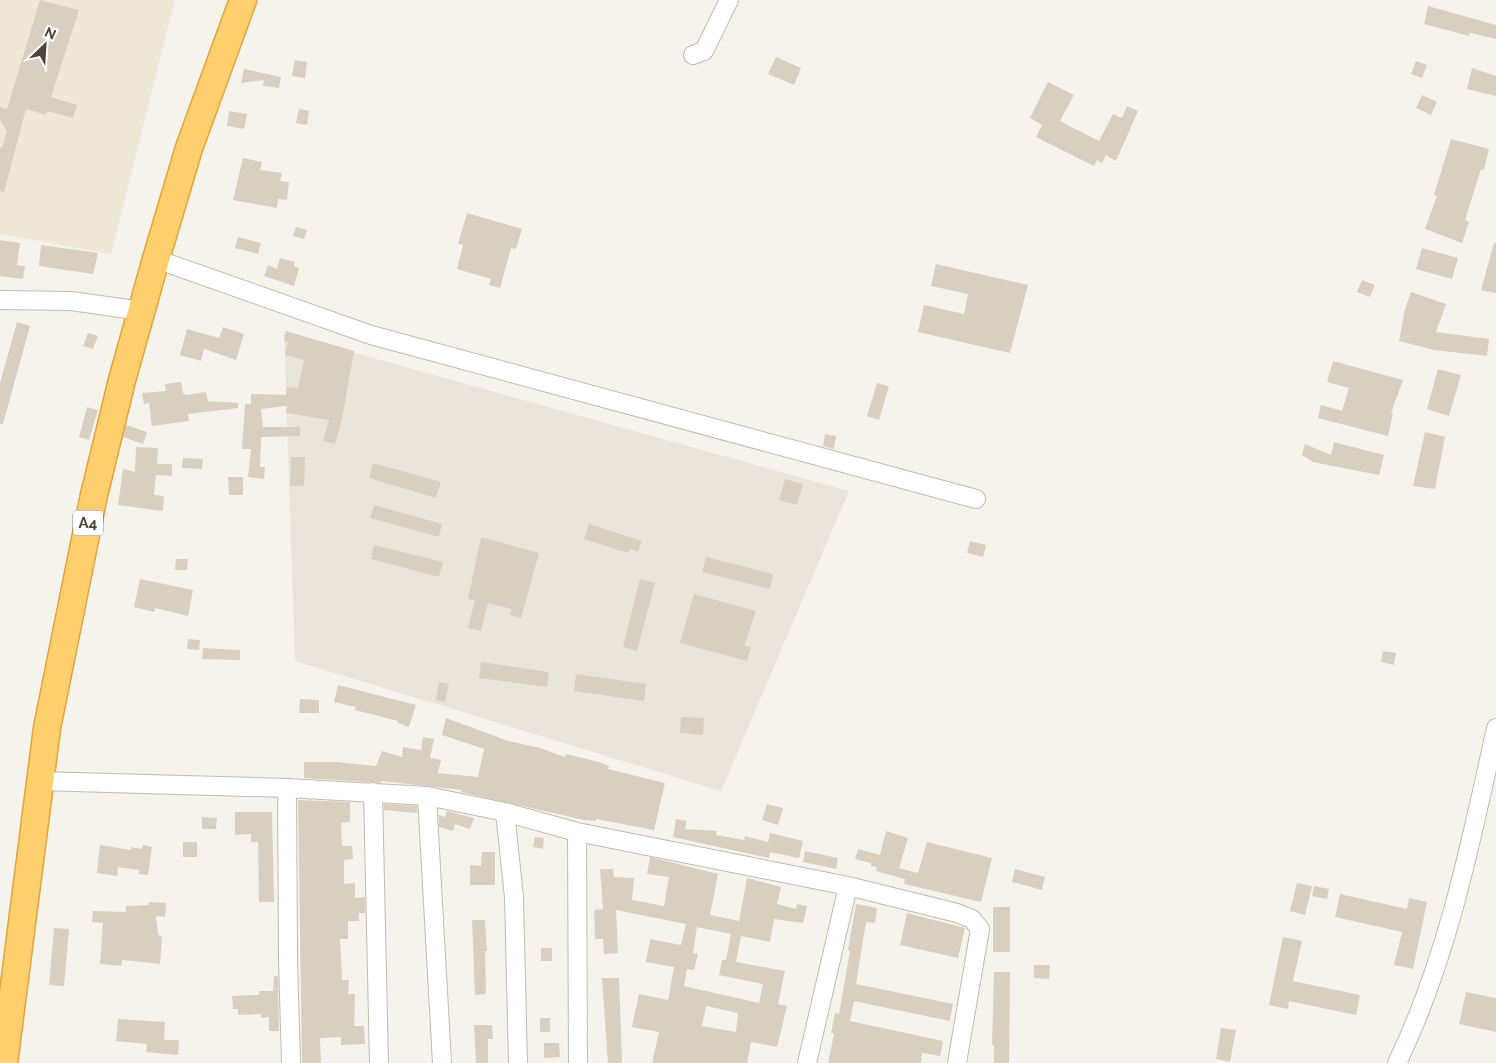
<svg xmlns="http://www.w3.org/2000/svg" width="1496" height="1063" viewBox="0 0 1496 1063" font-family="Raleway,sans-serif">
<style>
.residential{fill:#eae5da}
.education{fill:#efe8d6}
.building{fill:#d8cfc1;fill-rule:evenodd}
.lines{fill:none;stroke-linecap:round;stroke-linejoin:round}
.minor-casing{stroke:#c2bbae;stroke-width:20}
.highway-casing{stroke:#e0a43c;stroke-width:29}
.minor{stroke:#fff;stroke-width:18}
.highway{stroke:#ffcf6e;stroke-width:26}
.labels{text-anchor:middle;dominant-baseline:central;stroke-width:4;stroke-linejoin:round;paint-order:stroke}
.shield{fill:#fff;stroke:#817c74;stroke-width:1}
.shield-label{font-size:15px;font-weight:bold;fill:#4b4439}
</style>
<rect width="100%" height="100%" fill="#f6f3ec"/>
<path class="residential" d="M284,333L849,491L721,791L295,661Z"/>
<path class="education" d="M0,0H175L111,254L0,234Z"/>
<path class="building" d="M40,0L79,10L51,97L77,105L73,118L47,111L46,115L26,109L4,192L0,191V147L2,148L7,132L0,119V107L7,109Z
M1428,6L1496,25V39L1470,33L1469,36L1424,24Z
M776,57L801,68L794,85L768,74Z
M295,60L307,62L305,78L292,76Z
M1416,61L1427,65L1422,78L1411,74Z
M1472,68L1496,76V96L1467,89Z
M244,69L281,77L279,88L263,86L264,80L241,83Z
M1048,82L1074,95L1060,121L1099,141L1113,114L1122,118L1127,106L1138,111L1116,161L1106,155L1102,163L1097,160L1094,166L1036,137L1042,125L1030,118Z
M1422,95L1437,102L1431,115L1416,108Z
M299,109L309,111L307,125L296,123Z
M229,111L247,114L244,129L227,126Z
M1451,139L1489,149L1484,170L1481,169L1465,220L1469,222L1462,243L1425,229L1437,196L1434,195Z
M243,158L262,162L260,170L282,173L280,181L289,182L287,200L278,199L277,208L233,200Z
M467,213L522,229L516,249L511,248L500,288L489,285L491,279L457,269L463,245L458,244Z
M296,227L307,230L304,239L293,236Z
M238,237L261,243L258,254L235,248Z
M0,240L20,243L17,265L25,266L23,279L0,276Z
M1494,243H1496V293L1481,290Z
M41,245L98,253L93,274L39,266Z
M1422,248L1458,258L1452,279L1416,269Z
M280,258L295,262L294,266L299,268L294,286L264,276L268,265L277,269Z
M936,264L1028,285L1010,353L918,332L924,305L964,314L968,294L931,286Z
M1362,280L1375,285L1370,297L1357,292Z
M1411,292L1446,304L1436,332L1489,339L1487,356L1434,350L1399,341L1405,309Z
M17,322L30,326L3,424H0V383Z
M223,327L244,334L236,360L204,349L201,361L180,355L187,329L219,338Z
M286,331L354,351L342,419L335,444L323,441L329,420L286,413L287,406L261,409L263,427H300V436L261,437L260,467H265L264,479L248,477L251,449H242L245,404H251V394L286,395L287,387L298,388L304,360L285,355L288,342L284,341Z
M88,333L98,336L93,349L83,346Z
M1333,361L1403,380L1391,413H1393L1388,436L1318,418L1321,405L1342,411L1349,388L1327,382Z
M1438,369L1461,375L1449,416L1427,409Z
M181,382L183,393L186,395L206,392L208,401L238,403V408L188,414L189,421L152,426L149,403L144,404L142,393L166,391L165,384Z
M877,383L889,386L879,420L867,416Z
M87,407L98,410L89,440L79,437Z
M126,425L147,432L143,444L123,437Z
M1425,432L1445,437L1435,489L1413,486Z
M825,434L836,436L834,449L823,446Z
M1334,442L1384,455L1379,475L1313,462L1302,455L1305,444L1331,455Z
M136,447L158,448L157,464H172V476L156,475L154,495L164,496L163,511L118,505L123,469L135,472Z
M291,457H305L304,486H290Z
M183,458L203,459L202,469L182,468Z
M373,463L441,482L436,498L369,478Z
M228,477H243V495H229Z
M785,479L803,484L797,505L779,500Z
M374,505L442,524L439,537L370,518Z
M589,524L642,541L638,552L630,549L628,553L584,539Z
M481,537L539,553L521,618L510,615L512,609L488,603L481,631L468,628L475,600L468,599Z
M970,541L986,545L983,557L967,553Z
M374,545L443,562L439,577L371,559Z
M706,557L773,574L770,589L702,572Z
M176,559H188L187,570H175Z
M140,579L193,590L188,616L155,608L154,612L134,607Z
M640,579L655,583L637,651L623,647Z
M694,594L756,611L744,646L751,647L747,661L680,643Z
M188,639L200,640L199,650L187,649Z
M203,648L240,650V660L202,659Z
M1383,651L1396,653L1394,665L1381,662Z
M481,662L549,672L547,687L479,678Z
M576,674L646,684L644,701L574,691Z
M439,682L449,684L445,702L436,700Z
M338,685L416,705L409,727L398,723V721L355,710L356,707L334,702Z
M300,699L319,700V713H299Z
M681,717L704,718L703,735L680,733Z
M446,718L508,741L540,748L565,757L566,754L599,762L609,766L608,769L665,783L654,830L596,819V821L584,820L461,792L462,790L381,781V783L304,778V762H336L376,766L382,751L402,757L403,747L421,750L423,737L434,739L430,758L441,760L438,773L478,777L484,749L442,735Z
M298,800L350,802V822L341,823L342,846H352L353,859L344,860V884L355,883V898L365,897V913H359V921H348V939H340L342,980H349L348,994H355L354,1026H364L365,1044L341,1045V1037L320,1038L321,1063H302Z
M384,804L417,806V813L384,810Z
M767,804L783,808L778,825L762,820Z
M447,811L474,818L470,829L455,824L453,831L439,827V815L445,817Z
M235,812H272L274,902H259L258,842H251V834L235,835Z
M202,817L217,818L216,829H202Z
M676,819L687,821L685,829L717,831L716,835L744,840L745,836L768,842L770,833L803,841L799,858L770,852L769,858L673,837Z
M886,831L908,838L899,868L918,873L927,842L992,858L981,902L904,884L905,879L876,871L877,867L871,866V863L855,859L858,849L880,855Z
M535,837L544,838L543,849L533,847Z
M183,842H197V857H183Z
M100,845L131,850V847L142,849L143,845L152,847L148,875L139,874V870L118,867L117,876L97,873Z
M805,851L838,858L836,869L803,862Z
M482,852H495V885H470V865L481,866Z
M650,857L718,874L710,915L739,921L747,878L781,887L777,904L796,909L797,904L807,906L803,923L774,919L770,942L741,936L736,962L785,971L778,1004L787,1006L777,1047L751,1042L747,1063H652L659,1032L632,1027L639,994L668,1000L674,967L646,962L650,939L681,945L686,924L616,910L618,953L604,954L603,939H595L594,910L603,909L600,869H613L614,877L634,878L632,900L664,906L669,877L647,874ZM697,927L731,934L726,960H722L719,975L763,984L759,1003L684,986L687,969L694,970L698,954L693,953ZM706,1006L738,1013L736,1032L702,1026Z
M1015,869L1045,877L1042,890L1012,882Z
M1297,883L1312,886L1305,915L1290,911Z
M1314,886L1329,889L1327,899L1312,896Z
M1340,894L1407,909L1409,898L1427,902L1413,969L1394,965L1402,932L1335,917Z
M149,902L166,903L165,917L156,916L158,935L162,936L160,964L122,960L121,966L100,964L103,923L92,922L93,911L126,912V906L149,905Z
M856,904L877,908L875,923L866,922L856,984L953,1004L950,1021L854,1001L850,1021L943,1041L940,1056L922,1053L921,1063H828L834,1034L831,1033L835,1013L839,1014L850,951L848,950Z
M993,907H1010V952H993Z
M907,913L965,928L958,958L900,945Z
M472,920H485L487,951H485L486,994L475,995Z
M54,928L69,929L64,986L49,985Z
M1283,937L1302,941L1293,981L1360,995L1356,1015L1289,1001L1288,1009L1269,1005Z
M541,948H552V961H541Z
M1034,965H1050L1049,979L1034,978Z
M994,972H1010L1009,1063H994V1045H992Z
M274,976H278L279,1031H269V1017L261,1018V1014L238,1015V1009H233L232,996L259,995V991H273Z
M602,978H619L622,1063H608Z
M1466,992L1496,998V1032L1459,1024Z
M540,1018H550V1032H540Z
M118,1019L165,1022L164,1040H179L178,1055L146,1052L147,1044L116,1041Z
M474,1025H492L493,1039H488V1063H476Z
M1221,1028L1236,1030L1230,1062L1216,1059Z
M544,1043H559L560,1057L544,1058Z"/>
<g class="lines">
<defs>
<path id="minor" d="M693,55L704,51L729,0
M156,259L371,335L976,499
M0,300L71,301L142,311
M39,781L287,788L427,796L505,812L577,832L848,886L957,913L972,919L980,929L957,1063
M287,788L288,960L291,1063
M373,792L379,1063
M427,796L442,1063
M505,812L514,897L518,1063
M577,832L578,1063
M807,1063L848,886
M1397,1063C1448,958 1471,841 1496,728"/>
<path id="highway" d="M4,1063L47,728L94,495L122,380L156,259L189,148L243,0"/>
</defs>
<use href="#minor" class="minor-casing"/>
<use href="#highway" class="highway-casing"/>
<use href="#minor" class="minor"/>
<use href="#highway" class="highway"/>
</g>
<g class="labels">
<rect class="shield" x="73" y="510.5" width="30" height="25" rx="4"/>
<g class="shield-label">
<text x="88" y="523">A4</text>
</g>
</g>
<g transform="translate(45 45) rotate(25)" stroke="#ffffff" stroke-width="4" paint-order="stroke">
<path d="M0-4L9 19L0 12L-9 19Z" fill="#4b4439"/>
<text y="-8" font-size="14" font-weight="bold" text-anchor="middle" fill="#4b4439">N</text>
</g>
</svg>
